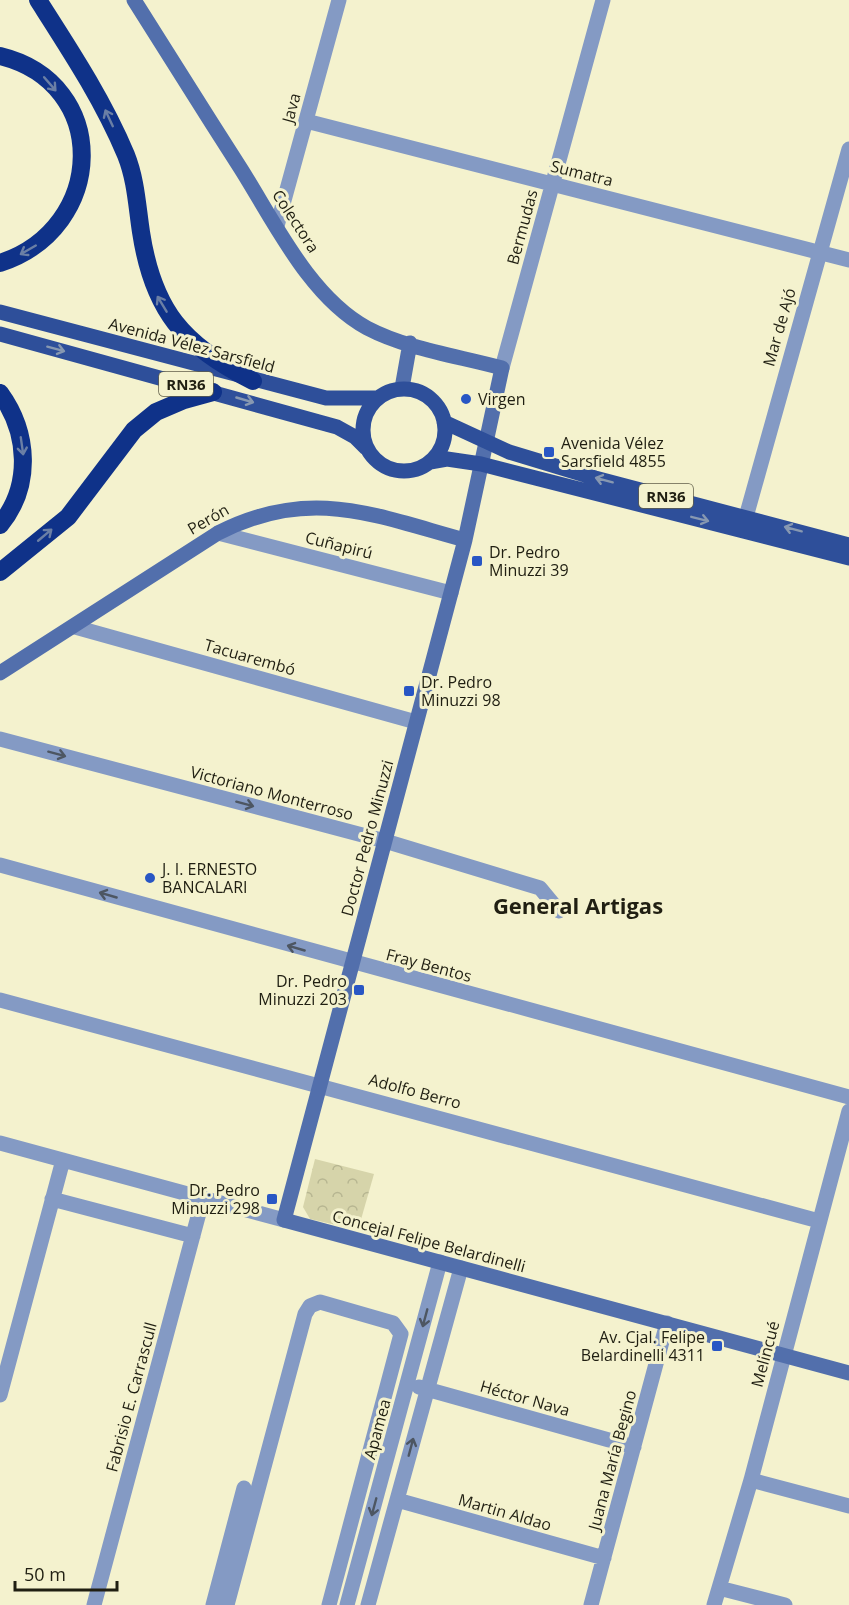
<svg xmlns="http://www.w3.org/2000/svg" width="849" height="1605" viewBox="0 0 849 1605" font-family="'Open Sans',sans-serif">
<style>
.park{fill:url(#park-crowns)}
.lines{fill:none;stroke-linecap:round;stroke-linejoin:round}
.street{stroke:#849ac4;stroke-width:15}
.secondary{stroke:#526fac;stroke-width:15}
.primary{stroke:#2e4f9a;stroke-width:15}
.highway{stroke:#0f3289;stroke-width:18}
.oneway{stroke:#6b7fa5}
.oneway2{stroke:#8798b1}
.oneway3{stroke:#4d5662}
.poi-dot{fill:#2856c4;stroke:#f4f2ce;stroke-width:2}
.labels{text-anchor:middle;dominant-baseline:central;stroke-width:6;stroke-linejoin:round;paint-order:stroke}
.shield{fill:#f4f2ce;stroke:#605e4a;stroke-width:1.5}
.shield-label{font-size:15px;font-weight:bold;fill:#201f12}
.street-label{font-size:16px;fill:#201f12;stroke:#f4f2ce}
.poi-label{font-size:16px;fill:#201f12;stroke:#f4f2ce;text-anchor:start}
.district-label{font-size:22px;font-weight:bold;fill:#201f12;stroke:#f4f2ce}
</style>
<defs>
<pattern id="park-crowns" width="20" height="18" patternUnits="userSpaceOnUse" patternTransform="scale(1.5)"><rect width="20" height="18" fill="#d6d4aa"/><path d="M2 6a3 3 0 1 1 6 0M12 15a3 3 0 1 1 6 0" fill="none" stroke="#b7b691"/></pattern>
</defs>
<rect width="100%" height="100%" fill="#f4f2ce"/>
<path class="park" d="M315,1159L374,1174L358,1230L310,1219L303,1207Z"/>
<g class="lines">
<path class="street" d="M306,121L849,260
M277,226L339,0
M502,368L603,0
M746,517L849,149
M218,533L451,593
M75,627L416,722
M0,739L385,841L540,888L559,911
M0,865L849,1097
M0,1000L819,1221
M0,1143L284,1220
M52,1199L193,1236
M419,1387L634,1447
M0,1395L63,1160
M751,1480L849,1506
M397,1500L604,1558
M719,1588L785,1605
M94,1605L203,1198
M213,1605L244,1488
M227,1605L305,1314L310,1306L320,1302L393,1323L401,1334L329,1605
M347,1605L440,1262
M368,1605L461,1268
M591,1605L667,1323
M714,1605L751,1480L849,1111"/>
<path class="secondary" d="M134,0C170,57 205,113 241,169C275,223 310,297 367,328C407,349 458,356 502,368L465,540L284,1220L849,1373
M402,388L410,343
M0,673L218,533C310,486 373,515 465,540"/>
<path class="primary" d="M0,312L326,398H377
M0,334L337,427L355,437L366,448
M363 430a41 41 0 1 1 82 0a41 41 0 1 1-82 0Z
M444,422L509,452L595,478L849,545
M430,462L447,459L481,464L849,558"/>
<path class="highway" d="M38,0C70,50 103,100 126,155C136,180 137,206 141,232C153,311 183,345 253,381
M0,56C111,83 107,228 0,263
M0,393C29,433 32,486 0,525
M0,572L68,517L134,430L156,412L184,400L213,392"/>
</g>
<defs><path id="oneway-shaft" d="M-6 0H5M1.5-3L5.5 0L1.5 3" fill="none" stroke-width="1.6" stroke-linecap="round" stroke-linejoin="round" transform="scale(1.5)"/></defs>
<g class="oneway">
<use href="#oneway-shaft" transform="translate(50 84) rotate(49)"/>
<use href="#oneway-shaft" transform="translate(109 118) rotate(-115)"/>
<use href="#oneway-shaft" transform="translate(28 250) rotate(150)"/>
<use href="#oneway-shaft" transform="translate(162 304) rotate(-121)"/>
<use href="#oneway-shaft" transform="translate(22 446) rotate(82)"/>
<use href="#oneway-shaft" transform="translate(45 535) rotate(-40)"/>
</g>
<g class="oneway2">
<use href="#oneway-shaft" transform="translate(56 349) rotate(15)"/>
<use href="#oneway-shaft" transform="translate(245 400) rotate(16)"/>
<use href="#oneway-shaft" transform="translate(604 480) rotate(-165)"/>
<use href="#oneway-shaft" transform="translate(700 519) rotate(14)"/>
<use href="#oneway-shaft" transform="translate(793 529) rotate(-165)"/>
</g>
<g class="oneway3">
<use href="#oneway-shaft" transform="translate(57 754) rotate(15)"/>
<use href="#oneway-shaft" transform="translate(245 804) rotate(15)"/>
<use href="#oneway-shaft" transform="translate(108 895) rotate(-164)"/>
<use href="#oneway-shaft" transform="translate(296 948) rotate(-164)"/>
<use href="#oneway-shaft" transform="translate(425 1318) rotate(105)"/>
<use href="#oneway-shaft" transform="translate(411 1447) rotate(-75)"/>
<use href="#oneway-shaft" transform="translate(374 1507) rotate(105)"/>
</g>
<g class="poi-dot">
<circle cx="466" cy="399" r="6"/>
<rect x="543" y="446" width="12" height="12" rx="3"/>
<rect x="471" y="555" width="12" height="12" rx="3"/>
<rect x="403" y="685" width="12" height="12" rx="3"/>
<circle cx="150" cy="878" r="6"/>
<rect x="353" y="984" width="12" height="12" rx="3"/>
<rect x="266" y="1193" width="12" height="12" rx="3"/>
<rect x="711" y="1340" width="12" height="12" rx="3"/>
</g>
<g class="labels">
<g class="shield">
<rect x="159" y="372" width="54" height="24" rx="4.5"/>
<rect x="639" y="484" width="54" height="24" rx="4.5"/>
</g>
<g class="shield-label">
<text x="186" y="384">RN36</text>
<text x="666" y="496">RN36</text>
</g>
<g class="street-label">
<text transform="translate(291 108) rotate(-75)">Java</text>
<text transform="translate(582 173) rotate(14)">Sumatra</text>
<text transform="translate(296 221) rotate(57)">Colectora</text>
<text transform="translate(522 227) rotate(-75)">Bermudas</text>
<text transform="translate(779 327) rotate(-74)">Mar de Ajó</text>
<text transform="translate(192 345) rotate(15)">Avenida Vélez Sarsfield</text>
<text transform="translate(208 519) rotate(-30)">Perón</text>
<text transform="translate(339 545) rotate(14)">Cuñapirú</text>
<text transform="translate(250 657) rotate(16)">Tacuarembó</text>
<text transform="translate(272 793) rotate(15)">Victoriano Monterroso</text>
<text transform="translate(367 838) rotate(-75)">Doctor Pedro Minuzzi</text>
<text transform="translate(429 965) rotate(15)">Fray Bentos</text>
<text transform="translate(415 1091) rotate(15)">Adolfo Berro</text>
<text transform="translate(429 1241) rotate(15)">Concejal Felipe Belardinelli</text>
<text transform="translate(765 1354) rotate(-75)">Melincué</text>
<text transform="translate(131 1397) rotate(-75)">Fabrisio E. Carrascull</text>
<text transform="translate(525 1398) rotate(16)">Héctor Nava</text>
<text transform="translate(377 1429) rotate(-75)">Apamea</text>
<text transform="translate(612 1460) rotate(-75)">Juana María Begino</text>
<text transform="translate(505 1512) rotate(16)">Martin Aldao</text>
</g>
<g class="poi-label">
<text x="478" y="399">Virgen</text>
<text x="561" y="443">Avenida Vélez<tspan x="561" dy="18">Sarsfield 4855</tspan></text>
<text x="489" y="552">Dr. Pedro<tspan x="489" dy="18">Minuzzi 39</tspan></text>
<text x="421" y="682">Dr. Pedro<tspan x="421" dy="18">Minuzzi 98</tspan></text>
<text x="162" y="869">J. I. ERNESTO<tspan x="162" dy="18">BANCALARI</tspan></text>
<text x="347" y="981" text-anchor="end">Dr. Pedro<tspan x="347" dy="18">Minuzzi 203</tspan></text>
<text x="260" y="1190" text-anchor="end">Dr. Pedro<tspan x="260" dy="18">Minuzzi 298</tspan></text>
<text x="705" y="1337" text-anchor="end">Av. Cjal. Felipe<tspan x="705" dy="18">Belardinelli 4311</tspan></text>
</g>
<g class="district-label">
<text x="578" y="905">General Artigas</text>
</g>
</g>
<path d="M15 1581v9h102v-9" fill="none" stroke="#201f12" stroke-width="3"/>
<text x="24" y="1581" font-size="18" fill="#201f12" stroke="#f4f2ce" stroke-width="4.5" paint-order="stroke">50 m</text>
</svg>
